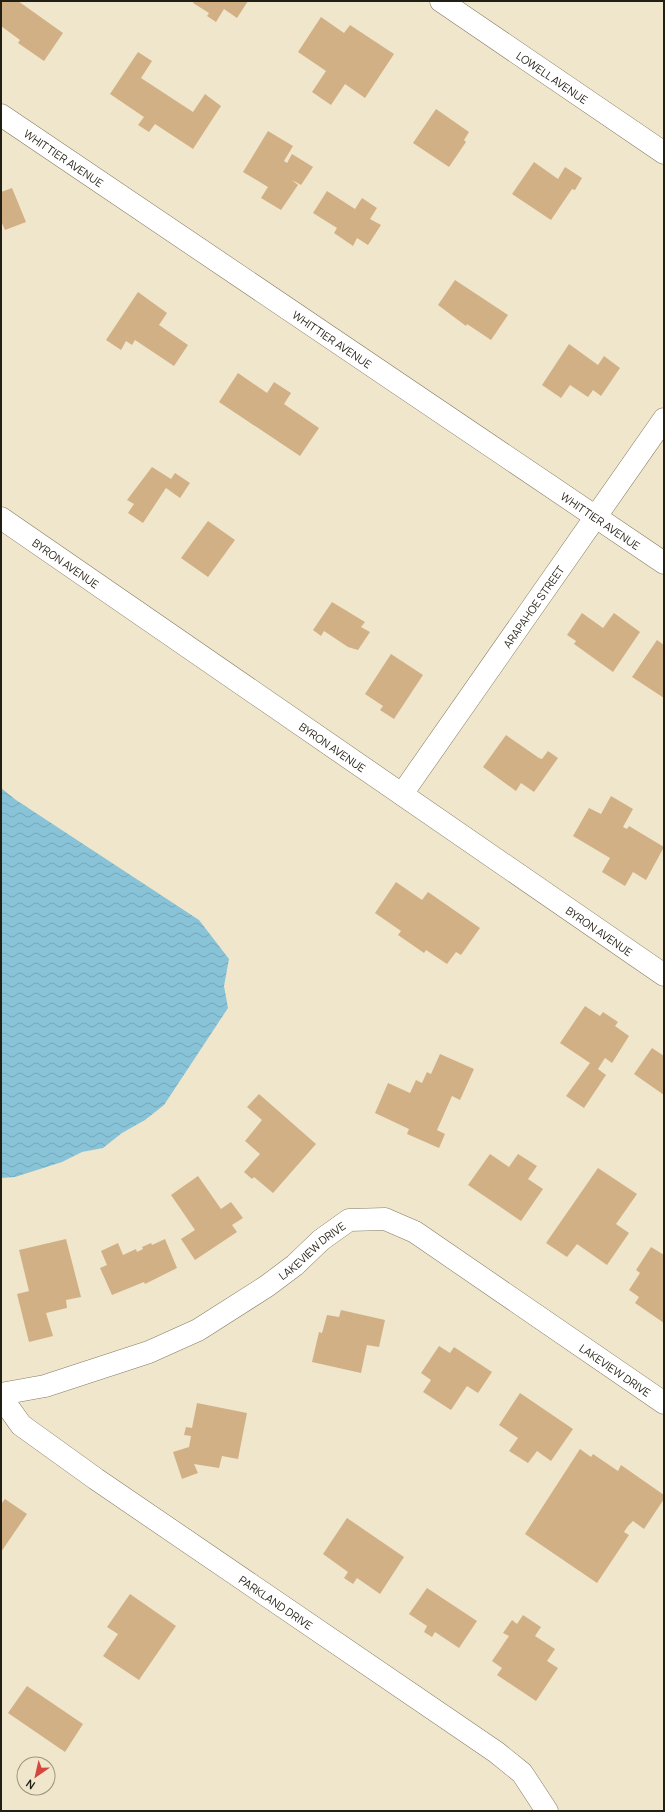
<svg xmlns="http://www.w3.org/2000/svg" width="665" height="1812" viewBox="0 0 665 1812" font-family="Manrope,sans-serif">
<style>
.water{fill:url(#water-waves)}
.building{fill:#d1b086}
.lines{fill:none;stroke-linecap:round;stroke-linejoin:round}
.street-casing{stroke:#847b63;stroke-width:23}
.street{stroke:#fff;stroke-width:22}
.labels{text-anchor:middle;dominant-baseline:central;stroke-width:3;stroke-linejoin:round;paint-order:stroke}
.street-label{font-size:11px;fill:#211e14;stroke:#f0e6cb}
</style>
<defs>
<pattern id="water-waves" width="16" height="10" patternUnits="userSpaceOnUse"><rect width="16" height="10" fill="#88c3d8"/><path d="M0 5q4-4 8 0t8 0" fill="none" stroke="#75a7b8"/></pattern>
</defs>
<rect width="100%" height="100%" fill="#f0e6cb"/>
<path class="water" d="M1,788L16,800L199,920L229,959L224,986L228,1008L164,1105L145,1120L122,1133L103,1148L82,1152L62,1162L15,1177L1,1178Z"/>
<path class="building" d="M1,1H18L63,33L44,61L18,43L20,40L1,26Z
M194,1H248L237,18L224,9L216,22L207,16L209,13L193,3Z
M321,17L344,33L350,25L394,54L365,98L345,84L331,105L312,92L326,71L298,52Z
M138,52L152,61L141,78L193,112L205,94L221,106L193,149L155,124L149,132L138,125L144,117L110,94Z
M436,109L469,132L464,140L466,142L449,167L413,143Z
M268,131L293,146L284,161L287,163L292,154L313,167L301,185L292,180L298,185L281,210L261,198L268,187L243,172Z
M534,162L558,179L565,167L582,178L575,190L572,189L551,220L512,194Z
M12,188L26,222L5,230L1,221V192Z
M327,191L355,209L362,198L377,208L370,219L381,225L368,245L357,238L353,246L334,233L337,228L313,213Z
M455,280L508,315L491,340L467,324L466,326L438,305Z
M138,292L167,313L159,325L188,345L174,366L135,340L132,345L126,341L121,350L106,340Z
M569,344L598,365L604,356L620,368L601,396L593,390L588,397L570,385L561,398L542,385Z
M238,373L267,393L274,382L291,393L284,404L319,428L300,456L219,402Z
M152,467L171,479L175,473L190,483L180,498L166,488L143,523L128,513L134,504L127,500Z
M208,521L235,540L208,577L181,558Z
M332,602L365,622L361,627L370,632L358,650L348,647L324,631L321,636L313,630Z
M582,613L603,628L614,613L640,632L613,672L574,644L576,641L567,635Z
M657,640L664,645V698L632,677Z
M391,654L423,675L394,719L380,710L383,706L365,694Z
M506,735L539,758L542,759L548,751L558,758L534,792L521,783L516,791L483,767Z
M611,796L633,809L623,827L627,829L629,826L664,847L646,880L633,872L625,886L602,872L610,858L573,836L589,808L601,814Z
M396,882L422,900L428,892L480,928L461,955L456,952L447,964L426,950L424,953L398,935L401,931L375,913Z
M585,1006L600,1016L603,1012L618,1022L615,1026L629,1036L612,1063L605,1058L598,1069L606,1075L584,1108L566,1096L590,1063L560,1043Z
M652,1048L664,1056V1095L634,1074Z
M440,1054L474,1069L460,1100L452,1096L437,1130L445,1134L439,1148L407,1134L409,1129L375,1113L388,1083L410,1093L416,1080L422,1083L427,1072L431,1074Z
M259,1094L316,1144L273,1193L254,1177L252,1179L244,1172L260,1154L245,1141L262,1120L247,1107Z
M490,1154L509,1167L518,1154L537,1166L528,1179L543,1189L521,1221L468,1185Z
M598,1168L637,1194L616,1224L629,1233L607,1265L577,1244L567,1257L546,1243Z
M198,1176L221,1209L231,1202L243,1218L232,1225L237,1232L195,1260L181,1239L195,1230L171,1195Z
M66,1239L81,1297L66,1300L67,1308L46,1313L53,1336L29,1342L17,1294L29,1291L19,1250Z
M165,1239L177,1268L145,1284L144,1282L112,1295L100,1268L107,1265L101,1251L118,1243L123,1255L136,1249L137,1252L143,1249L142,1247L151,1243L152,1245Z
M651,1247L664,1255V1323L635,1303L639,1297L629,1290L640,1273L636,1270Z
M341,1310L385,1320L379,1347L367,1345L361,1373L312,1362L319,1332L322,1333L327,1315L339,1317Z
M439,1346L450,1353L454,1347L492,1372L478,1393L467,1386L451,1410L423,1392L431,1380L421,1373Z
M520,1393L573,1429L551,1461L537,1451L528,1463L509,1451L518,1438L499,1425Z
M197,1403L247,1413L238,1459L222,1456L219,1468L194,1464L198,1473L182,1479L173,1452L189,1447L191,1436L184,1435L186,1427L192,1428Z
M580,1449L591,1457L593,1454L618,1471L621,1465L664,1495V1499L644,1529L633,1521L628,1526L624,1532L629,1535L597,1583L525,1534Z
M5,1499L27,1514L1,1552V1504Z
M347,1518L404,1557L380,1594L357,1578L353,1584L344,1578L348,1572L323,1554Z
M427,1588L477,1621L459,1648L435,1632L432,1637L424,1632L427,1626L409,1614Z
M130,1594L176,1626L139,1680L103,1656L118,1634L107,1627Z
M523,1615L541,1627L535,1636L555,1649L547,1661L558,1668L536,1701L497,1675L502,1668L492,1661L509,1636L503,1633L512,1620L517,1624Z
M27,1686L83,1724L65,1752L8,1713Z"/>
<g class="lines">
<defs>
<g id="street">
<path id="s1" d="M441,1L664,153"/>
<path id="s2" d="M1,115L664,563"/>
<path id="s3" d="M1,518L664,975"/>
<path id="s4" d="M402,794L664,419"/>
<path id="s5" d="M1,1394L45,1386L149,1352L198,1330L267,1286L295,1265L321,1240L349,1220L385,1219L415,1232L664,1403"/>
<path id="s6" d="M1,1397L21,1425L96,1479L496,1752L522,1773L547,1811"/>
</g>
</defs>
<use href="#street" class="street-casing"/>
<use href="#street" class="street"/>
</g>
<g class="labels">
<g class="street-label">
<text stroke="none"><textPath href="#s1" startOffset="135">LOWELL AVENUE</textPath></text>
<text stroke="none"><textPath href="#s2" startOffset="76">WHITTIER AVENUE</textPath></text>
<text stroke="none"><textPath href="#s2" startOffset="400">WHITTIER AVENUE</textPath></text>
<text stroke="none"><textPath href="#s2" startOffset="724">WHITTIER AVENUE</textPath></text>
<text stroke="none"><textPath href="#s3" startOffset="79">BYRON AVENUE</textPath></text>
<text stroke="none"><textPath href="#s4" startOffset="229">ARAPAHOE STREET</textPath></text>
<text stroke="none"><textPath href="#s3" startOffset="403">BYRON AVENUE</textPath></text>
<text stroke="none"><textPath href="#s3" startOffset="727">BYRON AVENUE</textPath></text>
<text stroke="none"><textPath href="#s5" startOffset="347">LAKEVIEW DRIVE</textPath></text>
<text stroke="none"><textPath href="#s5" startOffset="707">LAKEVIEW DRIVE</textPath></text>
<text stroke="none"><textPath href="#s6" startOffset="345">PARKLAND DRIVE</textPath></text>
</g>
</g>
<rect width="665" height="1812" fill="none" stroke="#211e14" stroke-width="4"/>
<g transform="translate(36 1776) rotate(214)"><circle r="19" fill="#f0e6cb" stroke="#9d9682"/>
<path d="M0-3L7 15L0 10L-7 15Z" fill="#d5463e"/>
<text y="-6" font-size="11" font-weight="bold" text-anchor="middle" fill="#211e14">N</text>
</g>
</svg>
